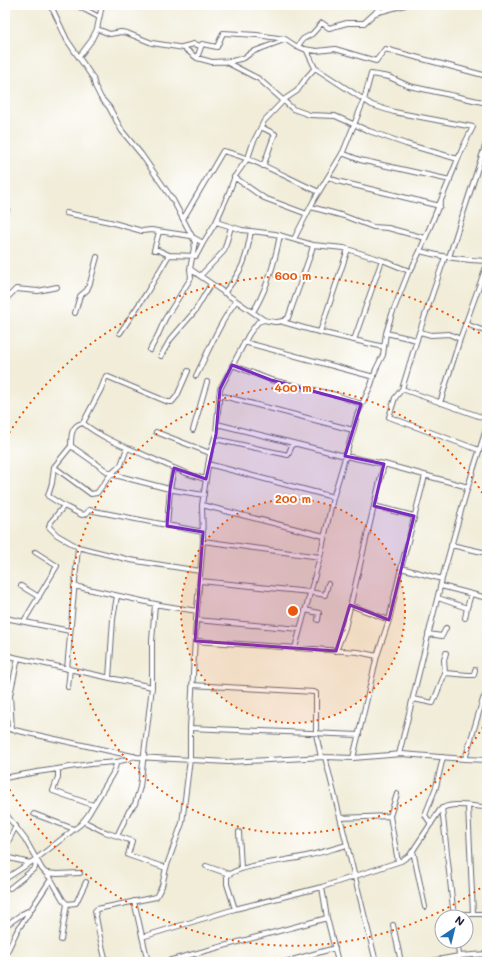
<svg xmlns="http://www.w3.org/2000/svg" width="492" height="967" viewBox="0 0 492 967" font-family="Mali,sans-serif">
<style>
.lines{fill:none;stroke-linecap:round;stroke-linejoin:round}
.minor-casing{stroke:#6a6972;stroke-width:6}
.minor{stroke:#fff;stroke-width:4}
.marked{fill:#7b2cbf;fill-opacity:0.2;stroke:#7b2cbf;stroke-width:3;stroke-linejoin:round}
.ring{fill:none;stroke:#e8590c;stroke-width:2;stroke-dasharray:2 4}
.centre{fill:#e8590c;stroke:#fff;stroke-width:2}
.ring-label{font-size:12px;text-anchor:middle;font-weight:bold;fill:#e8590c;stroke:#fff;stroke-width:4;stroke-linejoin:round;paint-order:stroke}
</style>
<rect width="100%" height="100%" fill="#fff"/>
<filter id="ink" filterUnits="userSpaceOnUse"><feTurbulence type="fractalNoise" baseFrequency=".025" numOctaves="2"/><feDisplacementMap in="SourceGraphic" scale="8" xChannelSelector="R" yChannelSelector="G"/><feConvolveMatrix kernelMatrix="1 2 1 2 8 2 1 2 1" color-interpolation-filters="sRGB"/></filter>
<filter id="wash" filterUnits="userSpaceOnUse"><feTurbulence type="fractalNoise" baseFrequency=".012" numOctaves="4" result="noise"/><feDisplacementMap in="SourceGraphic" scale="16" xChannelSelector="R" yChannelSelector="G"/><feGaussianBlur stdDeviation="0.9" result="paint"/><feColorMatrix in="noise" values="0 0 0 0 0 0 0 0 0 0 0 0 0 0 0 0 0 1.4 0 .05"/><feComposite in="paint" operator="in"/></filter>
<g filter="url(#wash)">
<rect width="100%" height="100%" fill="#f1edd9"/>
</g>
<g filter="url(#ink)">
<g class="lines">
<defs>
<path id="minor" d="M48,5L53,10L67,40L93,78L95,86L101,98L109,107L122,131L141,154L173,200L195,242L190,269L191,278L165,319L158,335L150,350
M76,5L99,17
M375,13L405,5
M97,29L110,34L121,32L127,33L152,43L184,48L197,58L212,62L232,61L244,58L252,52L284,40
M297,46L304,49L317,51L335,49L376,61L385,49L487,76
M182,47L194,44L201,46
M306,49L315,68L372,105L394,112L473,127L463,147L420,251
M79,57L91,41L97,29L102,5
M197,58L202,44L217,47L223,33L257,35L285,39L297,47L303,39L312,34L322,23L329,28L347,23H364L375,13L381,5
M226,62L259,79L293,109L310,115L335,116L369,131L406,144L458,159
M261,127L275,134C270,145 268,155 263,166
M342,153L360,160L450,180
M234,177L264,198L307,214
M328,177L337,181L440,206
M311,207L344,216L373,227L388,228L425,238
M5,210H7
M66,213L110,222L142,231L151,230L191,236L203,243L216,222L242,230L275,234L313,245
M183,219L223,151C256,159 287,178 319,192
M216,222L228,195L235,176L248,158L253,143L264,121L285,99L297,91L306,78L315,68
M159,232L154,250H158L169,255L196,256L203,243
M294,239L314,200L343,152L364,100L371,74L389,77L409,86L487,103
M445,257L418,336L402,389L395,398L389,417L479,450
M449,257L487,140
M190,269L264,320
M200,276L224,251L231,227
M224,293C243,270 246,260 251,231
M5,300L16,289L38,291L57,287
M253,312C267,289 275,262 280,235
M75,313L80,296L87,290L90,283L97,257
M283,322L311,330L384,347
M466,324L487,332
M320,332L348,249
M420,332L431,335L449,334L460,339L487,264
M120,333L146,294L169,255
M386,333L417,340
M354,340L382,260
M244,342L374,377
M161,356L170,340L195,311L211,284
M232,365L271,380L336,395L361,404
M188,371L177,396L172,402H168L106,376L101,389L83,423C103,439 126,447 149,457C167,465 186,475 206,479
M196,376C209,350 219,324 236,301
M402,389L487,419
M219,395L353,430
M440,403L460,339
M217,424L345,456L384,464L468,487
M193,430L207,382
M156,432L210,453
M215,439L288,455L293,443
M71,446C71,436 71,425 83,423
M208,464L333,497
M54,467L91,494L97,493L111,474L173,490L204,495
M202,505L324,536
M64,506L48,496L52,483L54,467L71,446L111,474L121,465L127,448
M374,506L414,516
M167,526L170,489L174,468
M203,541L320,557
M451,545L487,553
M78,547L57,535L49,527L50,523L64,506L82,515L86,514L89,510L203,532
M401,568L442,579
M200,581L310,592L325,595L328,584
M21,586L39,597
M74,586L160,605L197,611
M441,586L487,598
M438,598L467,608L471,594
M350,605L389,620
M305,610L319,613L318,620
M5,618L70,631
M465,618L467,608
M196,620L300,629
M24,621L57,566L35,552
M428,634L442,636L446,628
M195,641L358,652L377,656
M295,648L320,557L333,498L353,431L357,415L371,385L376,369L383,355L386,333L392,314L409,271
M336,651L345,628L384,464
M5,655L18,658
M67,669L78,547L130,560L200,571
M445,673L444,660L446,653
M109,678L113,619L117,596
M192,685L314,692L316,693V734L321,757
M68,687L70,669
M413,699L433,703L445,673L468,675H474L475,670
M5,728L137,757L228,762L325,757L353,758L402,754L465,759L487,760
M190,728L359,735
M12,730L10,695L18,658L152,687
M399,754L442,579L466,493L487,426
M325,757L376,962
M353,758L377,656L389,620L401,568L425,476
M465,759L483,699L487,693
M58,769V777L53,791L93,805
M5,778C34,772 63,768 91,764C106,762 121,764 134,756
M397,794L390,816L398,862
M468,806L473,914
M442,808L454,917
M5,813L25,839L42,869L51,879L63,900L67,904L61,940
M34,814L74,829
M340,818L390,816
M83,821L105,832L132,841L128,855L166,868
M431,824L425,815L436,787L443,757
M239,832L241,869
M117,836L129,811L135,804L140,787L152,687V641L155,604
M5,848L16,826
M413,851L425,907
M5,857L30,863
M206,866L229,874
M47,873L57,874L80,873
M5,879L36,859L81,824L88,815L113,773L117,762
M322,887L327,918L338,962
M10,888L35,868L36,859
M134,901L148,962
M67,904L76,903L86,882
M235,909L227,884V876C239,865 285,861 302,857C317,854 332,849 347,845
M454,914H487
M393,925L401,962
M5,926L22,914L30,910
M142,937L235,909L322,887L401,861L410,855L440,810C450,801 474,807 487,807
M457,941L460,962
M5,956L17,931L51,879
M106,962L99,933L95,911L97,909L156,897L162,886L166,868L182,823L190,759V728L196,620L203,541L202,505L210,453L216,434L220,389L249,334L258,322L264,320C273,322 280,324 288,318L311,253L313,245L344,248L382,260L409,271L411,270L420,251C442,257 464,260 487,261
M164,962L327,918
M285,962L335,948
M426,962L459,956L487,954"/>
</defs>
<use href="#minor" class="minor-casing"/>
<use href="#minor" class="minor"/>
</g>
</g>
<path class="marked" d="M232,365L271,380L361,404L345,456L384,464L374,506L414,516L389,620L350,605L336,651L195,641L203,532L167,526L170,489L174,468L206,479L216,434L220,389Z"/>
<circle cx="293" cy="611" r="112" fill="#e8590c" fill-opacity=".12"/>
<g class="ring">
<circle cx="293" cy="611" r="112"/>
<path d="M486 722A223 223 0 1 1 486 499"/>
<path d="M485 885A335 335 0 0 1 6 784M6 438A335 335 0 0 1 485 337"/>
</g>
<circle cx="293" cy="611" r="6" class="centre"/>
<g class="ring-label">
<text x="293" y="280">600 m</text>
<text x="293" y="392">400 m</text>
<text x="293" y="503">200 m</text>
</g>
<rect width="492" height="967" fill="none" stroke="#fff" stroke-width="20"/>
<g transform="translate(454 929) rotate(35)"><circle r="19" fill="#ffffff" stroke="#a7a7b1"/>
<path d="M0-3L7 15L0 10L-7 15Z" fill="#1f6fb2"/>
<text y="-6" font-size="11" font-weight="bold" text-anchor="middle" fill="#22223b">N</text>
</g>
</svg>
